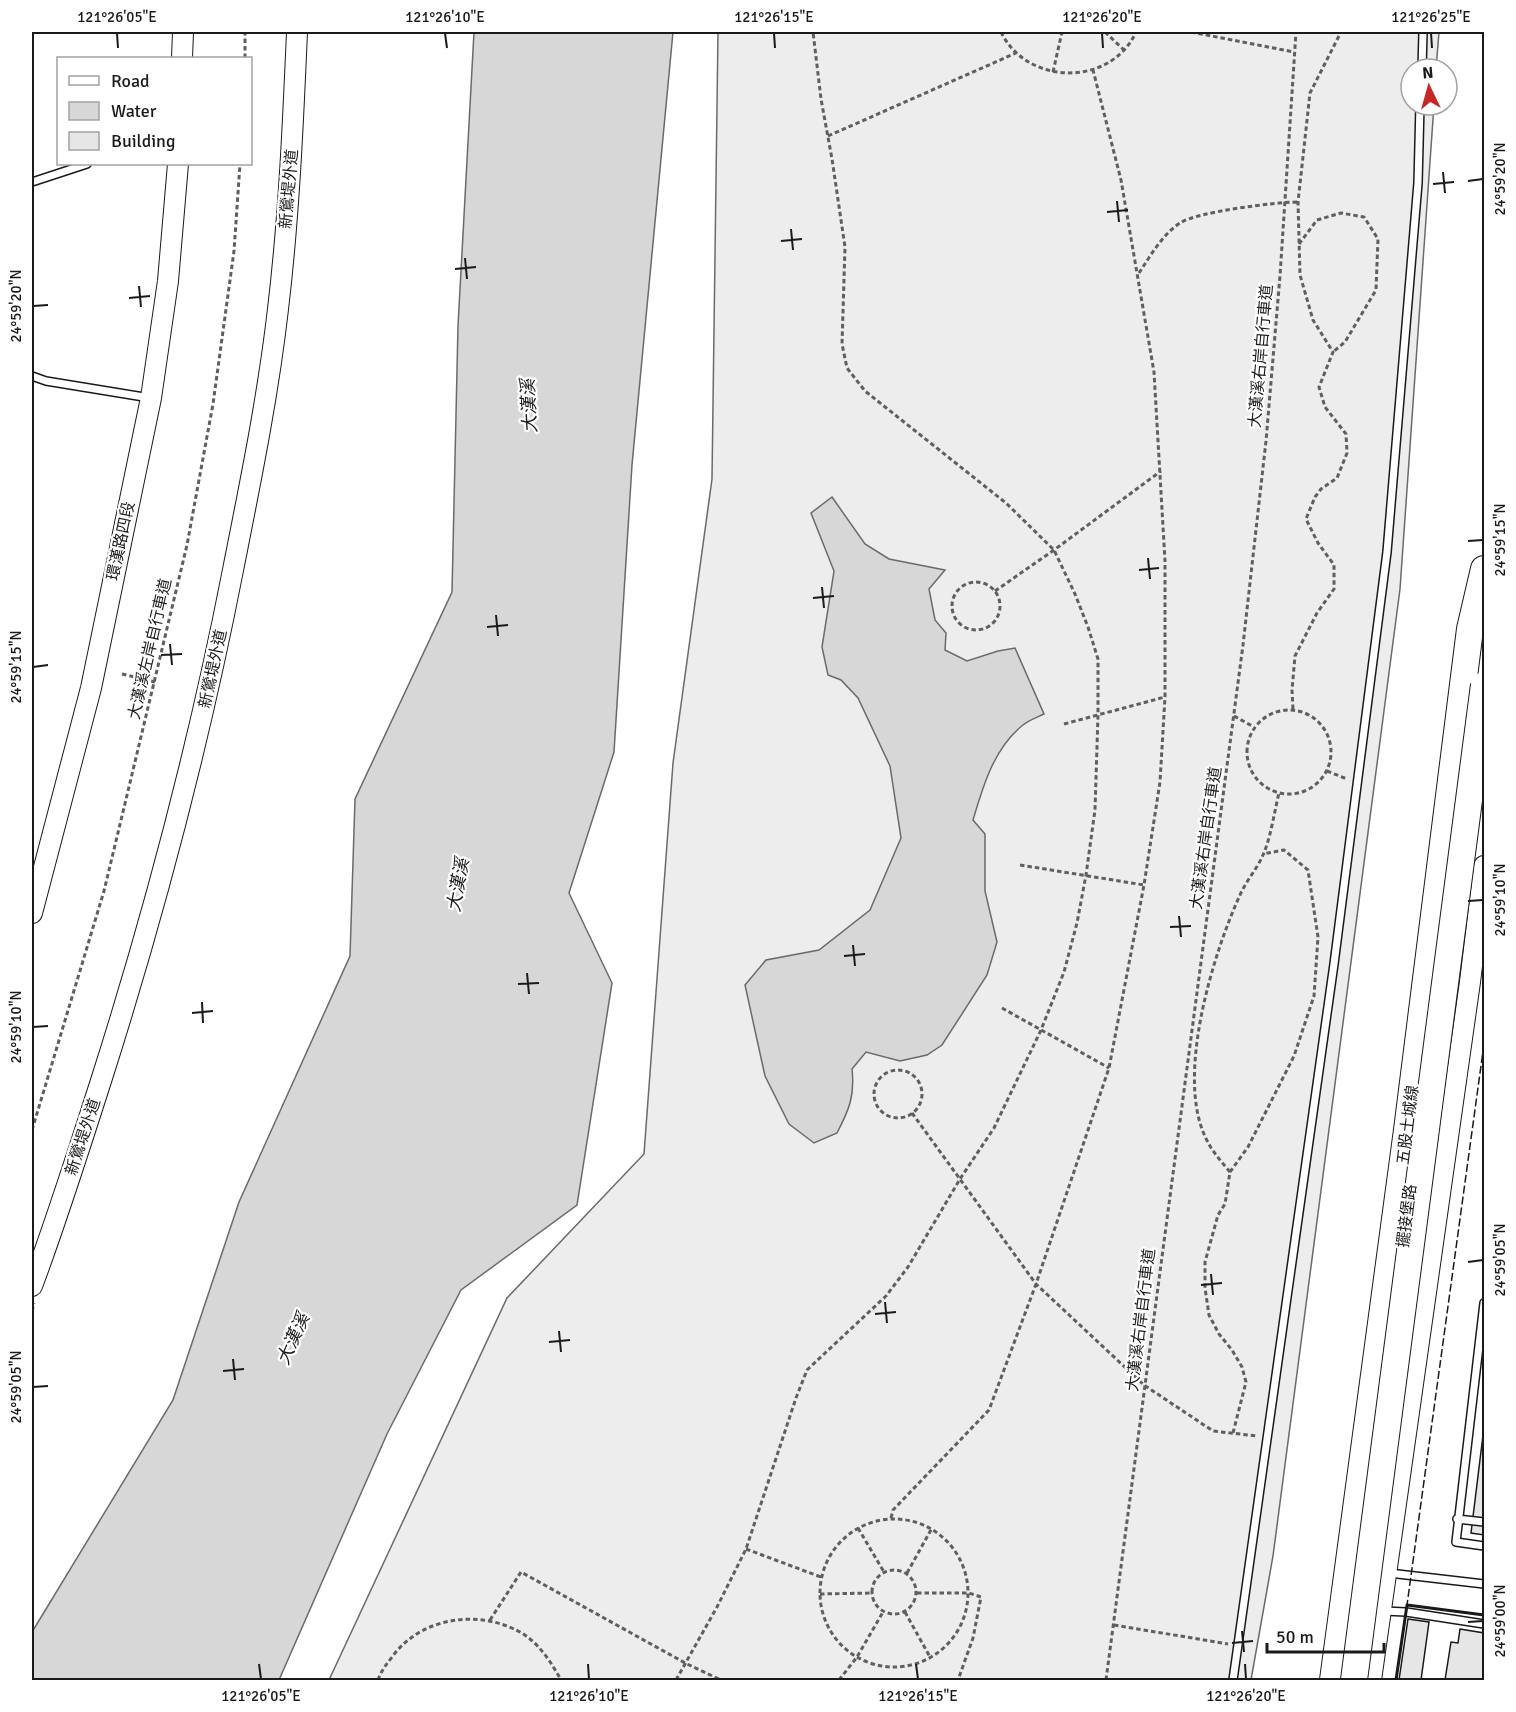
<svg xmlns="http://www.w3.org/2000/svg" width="1516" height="1712" viewBox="0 0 1516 1712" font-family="Signika,'Noto Sans TC',sans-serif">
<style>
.built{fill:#ededed;stroke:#6a6a6a;stroke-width:1.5}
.water{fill:#d7d7d7;stroke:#6a6a6a;stroke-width:1.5}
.building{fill:#e6e6e6;stroke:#1a1a1a;stroke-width:1.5}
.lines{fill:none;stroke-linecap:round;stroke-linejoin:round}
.lane-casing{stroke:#1a1a1a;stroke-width:10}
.secondary-casing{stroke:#1a1a1a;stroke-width:22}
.highway-casing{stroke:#1a1a1a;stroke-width:28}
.path{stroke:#5f5f5f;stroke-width:3;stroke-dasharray:4.5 3;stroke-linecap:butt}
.lane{stroke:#fff;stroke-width:7}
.secondary{stroke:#fff;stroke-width:20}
.highway{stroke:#fff;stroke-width:26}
.highway-bridge-casing{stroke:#1a1a1a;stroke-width:28;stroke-linecap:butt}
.highway-bridge{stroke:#fff;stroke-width:26}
.fence{stroke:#1a1a1a;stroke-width:1.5;stroke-dasharray:8 3;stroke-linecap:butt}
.wall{stroke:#1a1a1a;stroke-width:3}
.ticks{fill:none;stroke:#1a1a1a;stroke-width:2}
.labels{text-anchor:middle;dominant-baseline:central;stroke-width:4.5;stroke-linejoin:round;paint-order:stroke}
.street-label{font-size:16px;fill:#1a1a1a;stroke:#fff}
.water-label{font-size:18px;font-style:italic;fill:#1a1a1a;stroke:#fff}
.neatline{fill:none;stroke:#1a1a1a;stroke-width:2}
.ticks-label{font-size:15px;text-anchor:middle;fill:#1a1a1a}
</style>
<rect width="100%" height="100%" fill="#fff"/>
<path class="built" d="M718,32H1439L1436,69H1411V105H1434L1400,589L1273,1556L1251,1680H329L507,1298L644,1154L673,763L712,479Z"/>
<path class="water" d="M474,32H673L632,465L614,752L569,893L612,983L577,1205L461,1290L387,1434L279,1680H32V1632L173,1400L239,1202L350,956L355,799L452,592L458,326Z
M832,497L865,544L889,559L945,570L929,589L935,620L946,633L945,650L967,661L998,651L1015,648L1044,714C1038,717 1029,720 1023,725C994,748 983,786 973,820L985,834V891L997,942L987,975L942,1045L927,1055L900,1061L866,1052L852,1069C855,1096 849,1110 837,1133L814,1143L789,1124L765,1076L745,985L766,960L819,950L870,910L901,838L890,766L858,698L841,680L828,675L822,647L834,571L811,513Z"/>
<path class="building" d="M1484,1427V1535L1471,1533Z
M1408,1619L1429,1622L1421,1680H1399Z
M1460,1629L1484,1633V1680H1445L1451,1642L1458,1643Z"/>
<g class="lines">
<defs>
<path id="lane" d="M1422,69L1423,32
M32,182L87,164
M32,376L46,381L150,398
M1484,1303L1456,1542L1484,1546
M1457,1519L1484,1522
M1389,1573L1484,1584
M1384,1611L1406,1612L1484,1624
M1233,1680L1334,964L1387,552L1418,183L1420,105"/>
<path id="secondary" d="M182,58L183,32
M32,913L91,688L151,398L168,281L178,164
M32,1286C57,1219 78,1152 100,1084C154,915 199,744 233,570C250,484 268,397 278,309C289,217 293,124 297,32
M1371,1680L1470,982L1484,866"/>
<path id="highway" d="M1333,1680L1407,1130L1470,629L1484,569"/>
</defs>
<use href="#lane" class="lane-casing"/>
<use href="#secondary" class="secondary-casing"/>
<use href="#highway" class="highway-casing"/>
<path class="path" d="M1001,32C1027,86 1111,87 1136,32
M1105,32L1124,50
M1191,32L1294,52
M245,58V32
M1053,72L1062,32
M828,136L1016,53
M1299,244L1317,220L1341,213L1364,217L1378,239L1376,290L1345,342L1333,352
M1139,273C1151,255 1162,235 1180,223C1196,212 1276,202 1298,202
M952 606a24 24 0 1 1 48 0a24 24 0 1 1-48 0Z
M995,591L1054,550L1161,471
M122,674L155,682
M1293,709L1292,690L1295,656L1317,613L1334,589V565L1318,543L1306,519L1315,497L1321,489L1337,478L1347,453L1346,434L1325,407L1319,387L1333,352L1313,320L1300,275L1298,202L1310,93L1341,32
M1247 752a42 42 0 1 1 84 0a42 42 0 1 1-84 0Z
M1234,716L1254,727
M1064,724L1165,697
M1327,771L1347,779
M1020,865L1144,885
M1002,1008L1109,1068
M874 1094a24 24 0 1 1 48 0a24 24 0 1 1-48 0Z
M912,1113L1036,1284L1144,1385L1213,1431L1257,1436
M32,1130L104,891L187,545L213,404L234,251L240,164
M1230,1172L1248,1147L1294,1056L1314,996L1318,937L1308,870L1284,850L1263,854
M32,1311L34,1303
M1233,1433L1246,1382L1242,1367L1232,1350L1219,1334L1209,1315L1205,1288V1262L1218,1215L1225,1204L1230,1172C1220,1160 1210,1149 1204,1134C1177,1072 1213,954 1240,895C1246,881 1257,869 1263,855C1271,837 1274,813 1279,793
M891,1518L893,1510L989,1410L1036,1284L1109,1068L1144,885L1160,782L1165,697V561L1154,372L1121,180L1093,70
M820 1593a74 74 0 1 1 148 0a74 74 0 1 1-148 0Z
M858,1528L884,1572
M746,1549L821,1577
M872 1592a22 22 0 1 1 44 0a22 22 0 1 1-44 0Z
M907,1573L932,1528
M917,1593H969L981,1597L973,1638L958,1680
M820,1594L872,1593
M905,1612L930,1657
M490,1620L521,1572L687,1664L721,1680
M1114,1625L1228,1644
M378,1680C381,1671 386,1665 392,1657C421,1617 478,1609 520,1632C539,1643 551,1662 561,1680
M676,1680L717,1607L746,1549L796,1398L807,1370L886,1296L908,1267L960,1179L994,1128L1041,1030L1064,972L1077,923L1086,875L1095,810L1098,715V659L1088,627L1075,594L1054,550L1006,503L865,391L847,368L842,344L845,247L832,159L821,99L813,32
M839,1680L857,1657L883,1612
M1106,1680L1243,645L1266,441L1280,276L1296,32"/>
<use href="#lane" class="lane"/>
<use href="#secondary" class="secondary"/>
<use href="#highway" class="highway"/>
<defs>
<path id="highway-bridge" d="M1354,1680L1484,685"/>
</defs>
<use href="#highway-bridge" class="highway-bridge-casing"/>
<use href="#highway-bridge" class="highway-bridge"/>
<path class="fence" d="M1484,1044L1407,1605L1484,1615"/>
<path class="wall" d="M1396,1680L1407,1605L1484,1615"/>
</g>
<path class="ticks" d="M117,33L118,48M445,33L447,48M774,33L775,48M1102,33L1103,48M1431,33L1432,48M1443,172L1445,193M1468,181L1483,179M1433,184L1454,182M1117,201L1119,222M1107,212L1128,210M791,229L793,250M781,241L802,239M465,258L467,279M455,269L476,267M139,286L141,307M129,298L150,296M33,306L48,305M1468,541L1483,540M1148,558L1150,579M1139,570L1159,568M822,587L824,608M813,598L834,596M496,615L498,636M487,627L508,625M170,644L172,665M161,655L182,654M33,667L48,665M1468,901L1483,900M1179,916L1181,937M1170,927L1191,926M853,945L855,966M844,956L865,954M527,973L529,994M518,984L539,983M202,1002L203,1023M192,1013L213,1011M33,1027L48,1026M1468,1262L1483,1260M1211,1274L1213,1295M1201,1285L1222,1283M885,1302L887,1323M875,1314L896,1312M559,1331L561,1352M549,1342L570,1340M233,1359L235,1380M223,1371L244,1369M33,1387L48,1386M1468,1622L1483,1621M1242,1631L1244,1652M1232,1643L1253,1641M259,1664L261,1679M588,1664L589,1679M916,1664L918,1679M1245,1664L1246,1679"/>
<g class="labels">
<g class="street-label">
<text transform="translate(289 189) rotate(-85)">新鶯堤外道</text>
<text transform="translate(1261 356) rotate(-85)">大漢溪右岸自行車道</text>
<text transform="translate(121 541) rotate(-78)">環漢路四段</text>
<text transform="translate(150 649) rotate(-77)">大漢溪左岸自行車道</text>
<text transform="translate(213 669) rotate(-78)">新鶯堤外道</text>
<text transform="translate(1206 838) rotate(-82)">大漢溪右岸自行車道</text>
<text transform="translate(1408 1125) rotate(-83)">五股土城線</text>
<text transform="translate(83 1137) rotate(-72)">新鶯堤外道</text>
<text transform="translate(1407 1216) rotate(-83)">擺接堡路</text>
<text transform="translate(1141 1320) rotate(-83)">大漢溪右岸自行車道</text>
</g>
<g class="water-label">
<text transform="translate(529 406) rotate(-93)">大漢溪</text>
<text transform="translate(458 885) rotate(-80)">大漢溪</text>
<text transform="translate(293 1339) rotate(-66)">大漢溪</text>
</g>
</g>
<rect width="1516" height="1712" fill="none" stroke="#ffffff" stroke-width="66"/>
<rect x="57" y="57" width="195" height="108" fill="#ffffff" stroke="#a3a3a3" stroke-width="1.5"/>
<rect x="69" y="76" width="30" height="9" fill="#ffffff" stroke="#a3a3a3" stroke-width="1.5"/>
<text x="111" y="87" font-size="18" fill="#1a1a1a">Road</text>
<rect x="69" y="102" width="30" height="18" fill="#d7d7d7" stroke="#a3a3a3" stroke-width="1.5"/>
<text x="111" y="117" font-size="18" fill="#1a1a1a">Water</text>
<rect x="69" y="132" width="30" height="18" fill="#e6e6e6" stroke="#a3a3a3" stroke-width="1.5"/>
<text x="111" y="147" font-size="18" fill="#1a1a1a">Building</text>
<g transform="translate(1429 87) rotate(355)"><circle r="28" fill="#ffffff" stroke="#a3a3a3" stroke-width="1.5"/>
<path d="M0-4.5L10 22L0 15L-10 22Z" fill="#c62828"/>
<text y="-9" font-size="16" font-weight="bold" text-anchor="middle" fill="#1a1a1a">N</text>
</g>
<path d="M1267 1643v9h117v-9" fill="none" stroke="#1a1a1a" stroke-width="3"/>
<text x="1276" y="1643" font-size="18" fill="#1a1a1a" stroke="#ffffff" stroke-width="4.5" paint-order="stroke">50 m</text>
<rect x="33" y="33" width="1450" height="1646" class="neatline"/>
<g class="ticks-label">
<text x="117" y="22">121°26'05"E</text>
<text x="445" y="22">121°26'10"E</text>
<text x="774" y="22">121°26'15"E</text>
<text x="1102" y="22">121°26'20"E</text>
<text x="1431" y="22">121°26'25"E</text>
<text transform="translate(1500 179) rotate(-90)" y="5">24°59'20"N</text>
<text transform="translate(16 306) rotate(-90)" y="5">24°59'20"N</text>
<text transform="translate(1500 540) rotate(-90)" y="5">24°59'15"N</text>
<text transform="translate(16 667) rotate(-90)" y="5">24°59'15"N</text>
<text transform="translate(1500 900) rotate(-90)" y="5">24°59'10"N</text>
<text transform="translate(16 1027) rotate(-90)" y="5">24°59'10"N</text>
<text transform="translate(1500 1260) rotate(-90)" y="5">24°59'05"N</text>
<text transform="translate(16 1387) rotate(-90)" y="5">24°59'05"N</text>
<text transform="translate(1500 1621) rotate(-90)" y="5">24°59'00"N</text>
<text x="261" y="1701">121°26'05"E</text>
<text x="589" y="1701">121°26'10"E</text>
<text x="918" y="1701">121°26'15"E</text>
<text x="1246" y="1701">121°26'20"E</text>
</g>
</svg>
